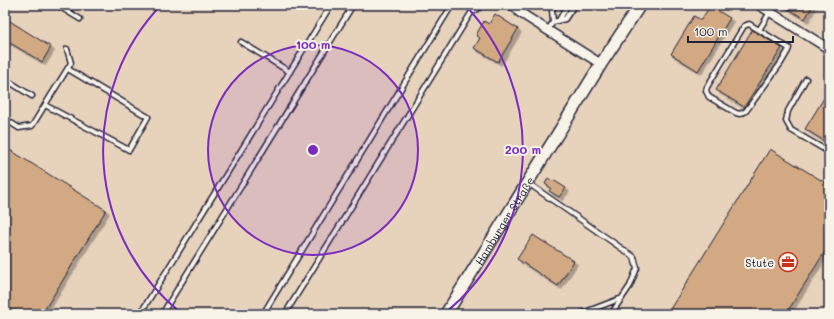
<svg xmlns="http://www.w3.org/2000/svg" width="834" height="319" viewBox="0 0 834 319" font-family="Mali,sans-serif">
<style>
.built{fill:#e7d2bc}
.building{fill:#d2a983;stroke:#22223b;filter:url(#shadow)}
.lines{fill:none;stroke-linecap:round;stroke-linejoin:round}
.lane-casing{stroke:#22223b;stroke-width:7}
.street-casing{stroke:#22223b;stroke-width:11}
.secondary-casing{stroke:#22223b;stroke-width:14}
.lane{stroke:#f7f3e8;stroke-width:4}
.street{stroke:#f7f3e8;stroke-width:8}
.secondary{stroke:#f7f3e8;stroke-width:11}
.ring{fill:none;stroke:#7b2cbf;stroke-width:2}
.labels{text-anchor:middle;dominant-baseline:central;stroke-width:4;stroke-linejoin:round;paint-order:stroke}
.street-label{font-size:11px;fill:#22223b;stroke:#f7f3e8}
.poi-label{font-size:11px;fill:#22223b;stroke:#f7f3e8;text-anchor:end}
.centre{fill:#7b2cbf;stroke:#f7f3e8;stroke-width:2}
.ring-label{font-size:12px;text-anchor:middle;font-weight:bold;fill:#7b2cbf;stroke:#f7f3e8;stroke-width:4;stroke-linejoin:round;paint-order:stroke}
</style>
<defs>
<filter id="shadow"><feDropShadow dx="3.5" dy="3.5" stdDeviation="0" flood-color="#0004"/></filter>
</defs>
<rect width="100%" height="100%" fill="#f0e4d4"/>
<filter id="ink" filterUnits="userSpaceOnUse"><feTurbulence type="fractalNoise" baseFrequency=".025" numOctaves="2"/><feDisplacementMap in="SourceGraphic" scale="8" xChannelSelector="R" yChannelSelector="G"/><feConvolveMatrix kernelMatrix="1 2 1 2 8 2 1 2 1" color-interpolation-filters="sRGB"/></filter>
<g filter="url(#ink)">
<path class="built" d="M5,5H829V314H5Z"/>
<path class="building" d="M782,5H813L805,19Z
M710,6L730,18L698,71L671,54L694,16L701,20Z
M495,14L518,29L498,62L474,48L480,38L476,35L484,21L489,24Z
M5,18L51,47L42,62L5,40Z
M752,30L782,48L744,107L716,90Z
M829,90V144L805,129Z
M770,149L829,185V245L786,314H667Z
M10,150L106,210L42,314H5V158Z
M548,178L552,181L553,180L566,188L559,197L549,191L551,188L545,184Z
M533,235L574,261L558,286L517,259Z"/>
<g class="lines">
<defs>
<path id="lane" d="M57,5L80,19
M507,5L519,12
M559,20L568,5
M553,22L552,10L555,5
M548,30L553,22L565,19L573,7L572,5
M759,30L787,47L789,48L788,51L781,63L746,111L740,114L736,113L709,97L706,91L707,87L744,26L749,24L759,30L770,12
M241,42L290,72
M5,79L32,96
M806,79L788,111L786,121L791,130L829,152
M45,105L129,150L148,117L68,69
M5,119L19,128L32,126L71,63L67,49
M528,183L634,257L637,268L630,286L611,314
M140,314L331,5
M162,314L353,5
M263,314L452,5
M285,314L471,13L479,8L482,5
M580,314L622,298"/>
<path id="street" d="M759,5L829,49
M519,12L601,64"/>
<g id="secondary">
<path id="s1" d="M446,314L601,64L640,5"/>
</g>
</defs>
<use href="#lane" class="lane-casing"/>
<use href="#street" class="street-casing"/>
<use href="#secondary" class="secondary-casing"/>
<use href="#lane" class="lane"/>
<use href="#street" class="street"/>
<use href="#secondary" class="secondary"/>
</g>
</g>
<circle cx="313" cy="150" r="105" fill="#7b2cbf" fill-opacity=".12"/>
<g class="ring">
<circle cx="313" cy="150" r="105"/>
<path d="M181 313A210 210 0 0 1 161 5M465 5A210 210 0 0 1 445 313"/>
</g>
<defs>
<symbol id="office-ring" viewBox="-11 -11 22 22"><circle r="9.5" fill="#f7f3e8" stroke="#c8321e" stroke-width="1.5"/><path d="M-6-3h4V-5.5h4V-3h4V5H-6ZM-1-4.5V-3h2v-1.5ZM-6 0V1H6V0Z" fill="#c8321e"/></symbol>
</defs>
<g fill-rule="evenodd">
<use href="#office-ring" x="777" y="251" width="22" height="22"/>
</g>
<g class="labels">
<g class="street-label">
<text stroke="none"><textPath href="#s1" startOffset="110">Hamburger Straße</textPath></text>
</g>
<g class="poi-label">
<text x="774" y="262">Stute</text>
</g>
</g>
<circle cx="313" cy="150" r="6" class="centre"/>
<g class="ring-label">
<text x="313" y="49">100 m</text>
<text x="523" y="154">200 m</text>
</g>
<rect width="834" height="319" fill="none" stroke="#f7f3e8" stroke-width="20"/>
<rect x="10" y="10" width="814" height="299" fill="none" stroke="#22223b" stroke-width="1.5" filter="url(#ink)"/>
<path d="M688 36v6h105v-6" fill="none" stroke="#22223b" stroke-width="2"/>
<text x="694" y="36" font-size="12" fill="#22223b" stroke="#f7f3e8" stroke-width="3" paint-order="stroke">100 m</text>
</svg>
